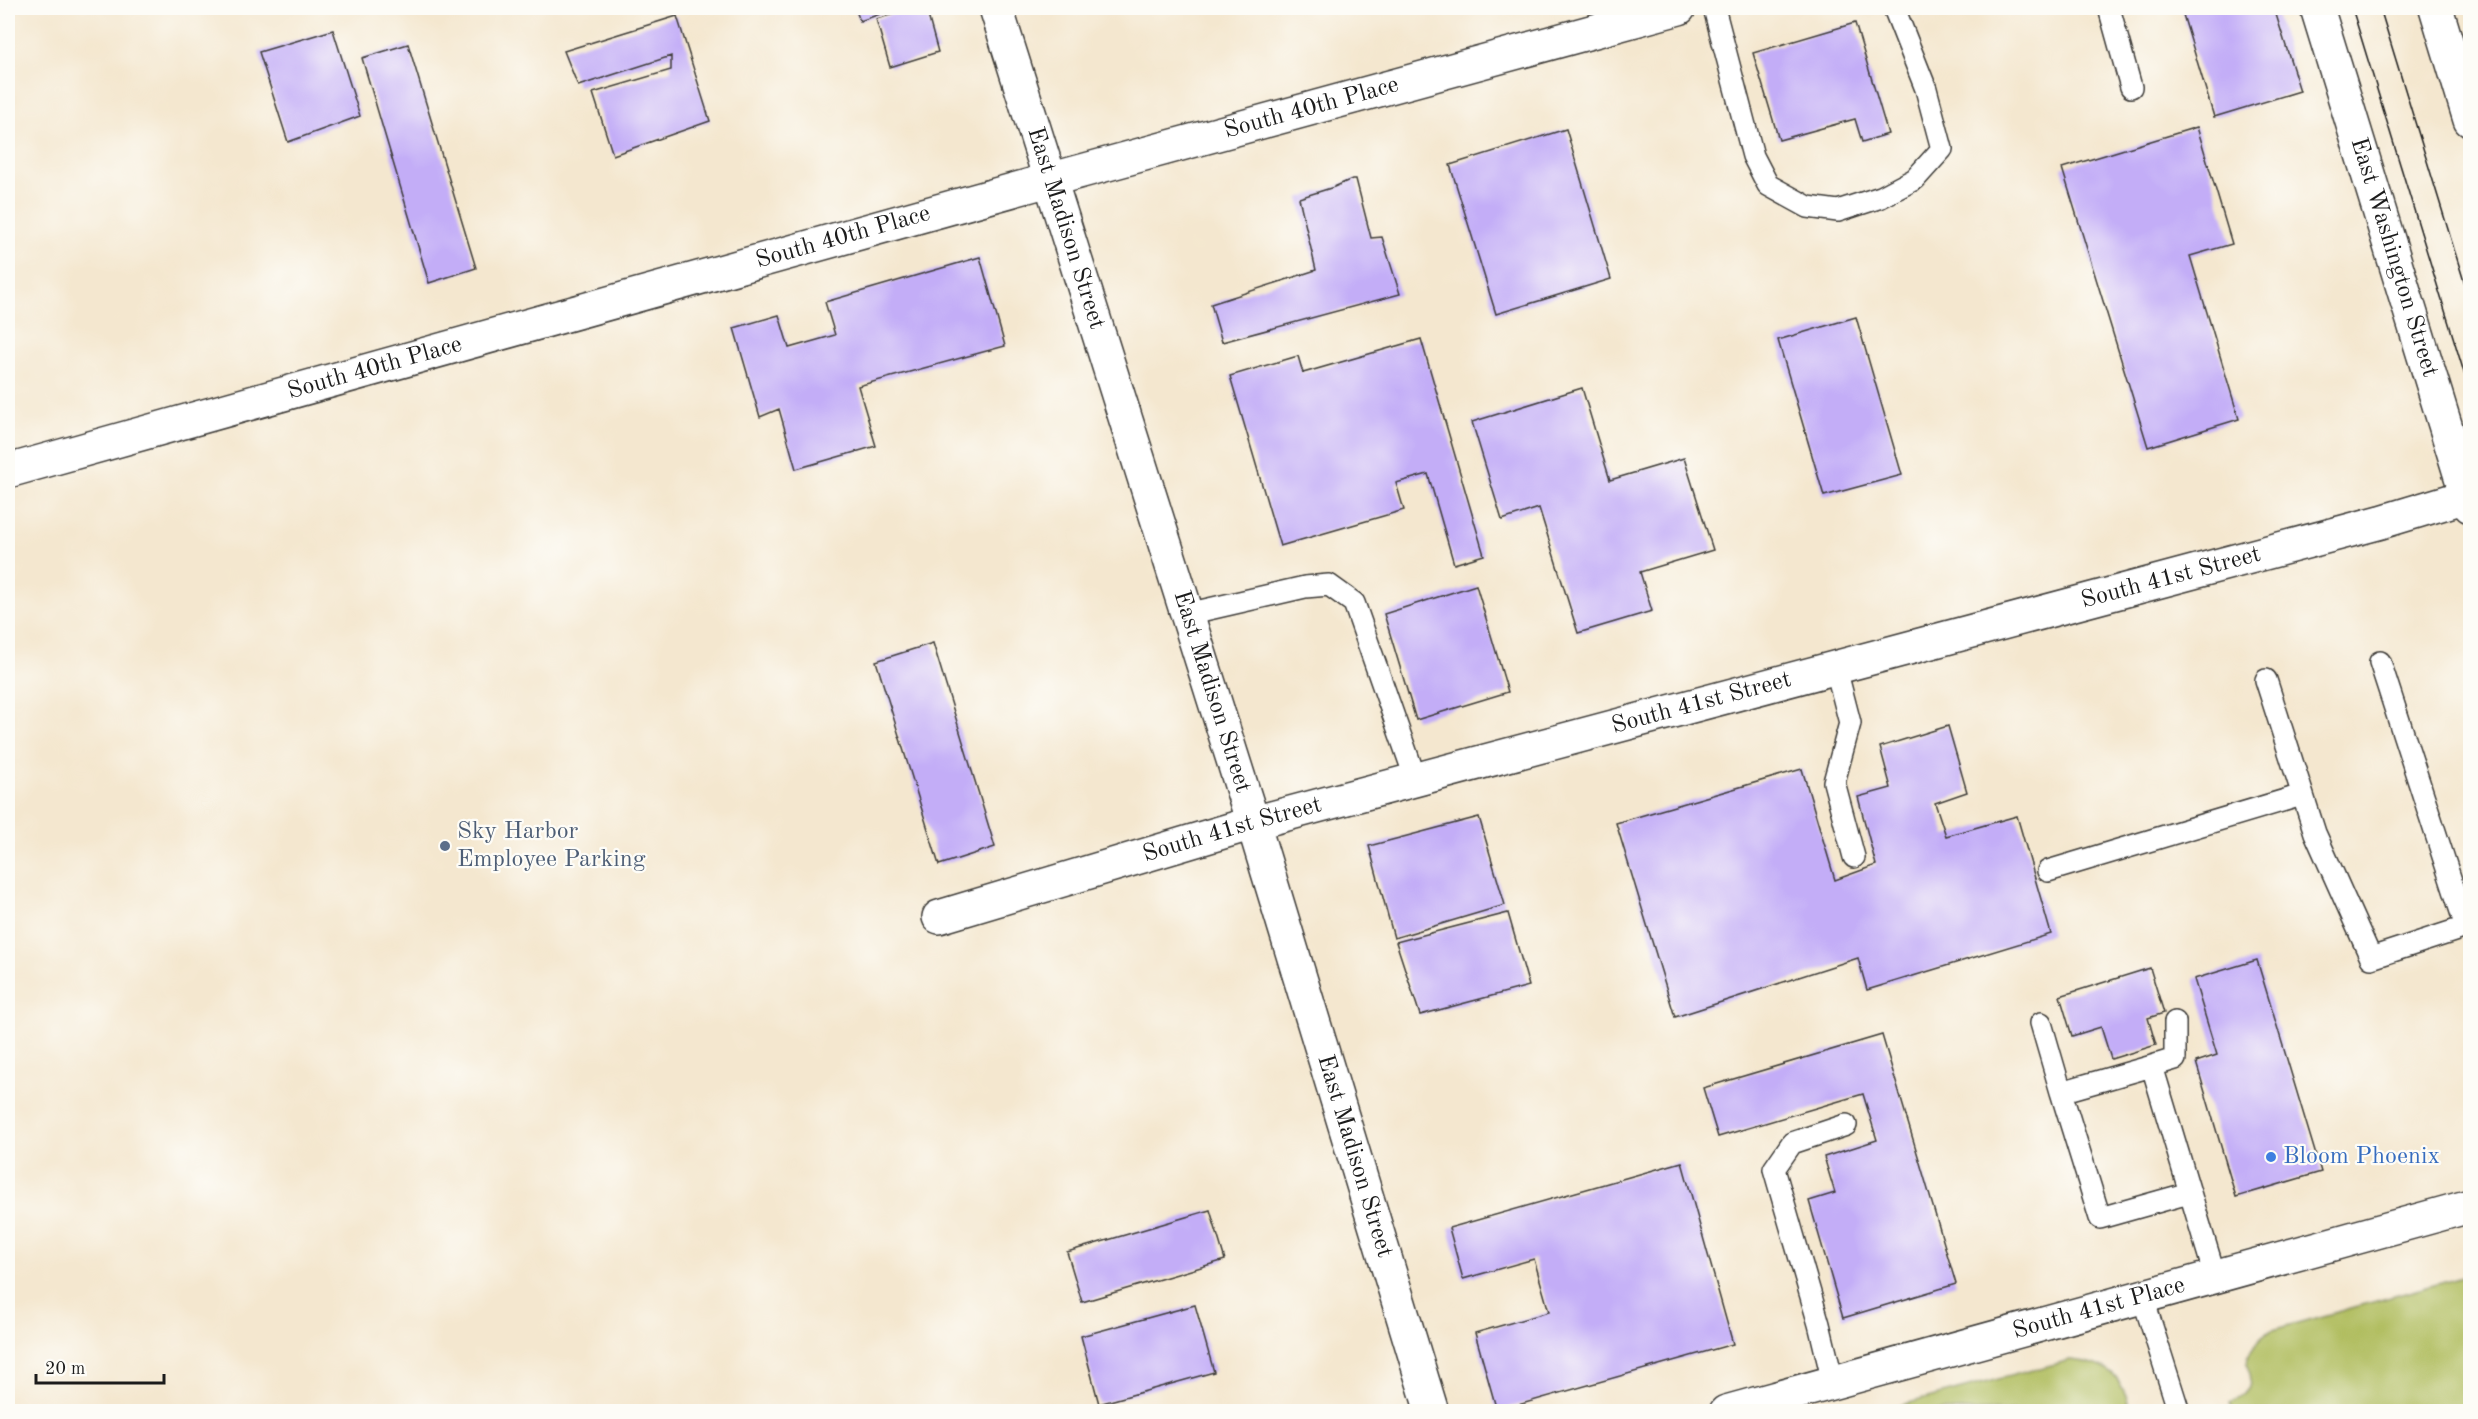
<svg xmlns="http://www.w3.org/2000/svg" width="2478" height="1419" viewBox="0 0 2478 1419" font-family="'Old Standard TT',serif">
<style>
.grass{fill:#b1be61;stroke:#666d3e;stroke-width:1.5}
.building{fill:#c3adf7}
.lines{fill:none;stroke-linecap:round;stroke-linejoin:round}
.service-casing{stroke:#3c3a37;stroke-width:24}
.minor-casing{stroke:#3c3a37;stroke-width:36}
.primary-casing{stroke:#3c3a37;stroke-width:36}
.service{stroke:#fff;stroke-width:21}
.minor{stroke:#fff;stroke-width:33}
.primary{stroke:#fff;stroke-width:33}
.tram{stroke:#1c1c1c;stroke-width:1.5}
.service-dot{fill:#5c6f8a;stroke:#fdfcf7;stroke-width:2}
.shop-dot{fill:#3f7fe0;stroke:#fdfcf7;stroke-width:2}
.labels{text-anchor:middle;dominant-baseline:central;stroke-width:4.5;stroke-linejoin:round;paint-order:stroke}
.street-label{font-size:24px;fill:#1c1c1c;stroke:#fdfcf7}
.service-label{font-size:24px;fill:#4e5e75;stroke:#fdfcf7;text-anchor:start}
.shop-label{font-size:24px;fill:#366cbe;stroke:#fdfcf7;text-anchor:start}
</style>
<rect width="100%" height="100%" fill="#fdfcf7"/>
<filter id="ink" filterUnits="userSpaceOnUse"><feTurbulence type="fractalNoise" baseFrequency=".0167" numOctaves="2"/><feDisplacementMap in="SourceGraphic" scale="12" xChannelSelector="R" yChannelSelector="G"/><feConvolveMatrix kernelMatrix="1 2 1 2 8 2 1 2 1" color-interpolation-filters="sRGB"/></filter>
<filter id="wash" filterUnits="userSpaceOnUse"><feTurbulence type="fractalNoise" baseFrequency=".008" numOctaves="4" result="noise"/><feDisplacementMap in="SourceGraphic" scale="24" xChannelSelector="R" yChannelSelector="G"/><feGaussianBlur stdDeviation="1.35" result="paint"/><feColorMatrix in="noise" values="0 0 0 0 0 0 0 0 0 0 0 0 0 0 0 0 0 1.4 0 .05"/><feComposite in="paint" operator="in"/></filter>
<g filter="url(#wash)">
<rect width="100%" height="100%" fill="#f4e7cf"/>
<path class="grass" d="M2470,1275V1411H2233L2230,1403C2243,1398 2254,1390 2250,1374C2249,1370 2247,1370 2247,1365C2248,1349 2259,1338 2272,1330Z
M2070,1360C2101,1363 2117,1369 2128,1401L2122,1411H1879Z"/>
<g id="blocks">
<path class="building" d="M855,8H897L860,21Z
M916,8H926L938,52L890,67L876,19Z
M2181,8H2274L2300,91L2214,117Z
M677,16L710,121L613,155L593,93L671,70V56L578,86L564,51Z
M1855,23L1888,134L1862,142L1855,119L1779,140L1753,53Z
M333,30L360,116L288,142L259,52Z
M408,44L476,268L429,283L362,58Z
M2197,127L2232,244L2190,256L2239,419L2148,447L2062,168Z
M1566,129L1611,279L1496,314L1450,165Z
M1352,179H1356L1371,238L1382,237L1400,294L1222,342L1211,304L1316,270L1299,198L1334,187Z
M980,257L1005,346L858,386L876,446L796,469L779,409L760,417L734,328L779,315L789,348L835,335L825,302Z
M1856,317L1902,475L1824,496L1778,340Z
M1421,339L1484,555L1454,564L1428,474L1396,483L1404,510L1280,546L1230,376L1298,356L1303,373Z
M1582,388L1610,480L1684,458L1713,550L1640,572L1652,611L1578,633L1539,508L1502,520L1472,422Z
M1476,585L1508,692L1416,720L1384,614Z
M933,643L995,847L939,865L876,661Z
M1948,726L1967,792L1935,803L1946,836L2017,816L2051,934L1867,990L1858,958L1675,1017L1616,823L1802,769L1835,880L1876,865L1858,797L1891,788L1880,747Z
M1479,817L1505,905L1394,938L1369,846Z
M1508,913L1529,986L1420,1015L1396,942Z
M2257,960L2321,1172L2236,1197L2196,1062L2217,1055L2194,979Z
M2150,968L2164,1013L2148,1018L2156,1045L2111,1059L2101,1027L2072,1036L2060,996Z
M1882,1035L1956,1284L1843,1318L1809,1201L1835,1193L1824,1157L1877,1140L1863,1094L1718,1137L1703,1088Z
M1682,1162L1733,1344L1497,1411L1475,1333L1549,1312L1534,1259L1463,1279L1449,1228Z
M1210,1210L1225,1260L1082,1302L1067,1252Z
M1195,1305L1214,1372L1099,1404L1081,1336Z"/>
</g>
</g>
<g filter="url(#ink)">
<use href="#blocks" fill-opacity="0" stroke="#3c3a37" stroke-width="1.5"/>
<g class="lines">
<defs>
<path id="service" d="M1714,8L1753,156L1768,185L1808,207L1838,211L1881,197L1915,179L1942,149L1926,89L1894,8
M2109,8L2131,87
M1187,614L1305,587L1329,585L1354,603L1416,780
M1836,669L1850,723L1834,782L1854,857
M2266,680L2315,833L2371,958L2466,927L2380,662
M2048,871L2302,795
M2041,1023L2061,1092
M2152,1066L2175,1059V1022
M2189,1193L2100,1218L2061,1092L2152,1066L2215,1276
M2142,1295L2179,1412
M1833,1382L1819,1324L1774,1169L1792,1143L1846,1125"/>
<g id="minor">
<path id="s1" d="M996,8L1253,823L1432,1412"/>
<path id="s2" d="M8,471L1049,180L1679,8"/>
<path id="s3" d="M939,917L1253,823L2381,522L2467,496"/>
<path id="s4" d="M1726,1412L2470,1206"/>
</g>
<g id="primary">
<path id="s5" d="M2317,8L2470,506"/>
<path d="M2436,8L2470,120"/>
</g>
</defs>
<use href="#service" class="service-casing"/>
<use href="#minor" class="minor-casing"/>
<use href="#primary" class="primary-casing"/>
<use href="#service" class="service"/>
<use href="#minor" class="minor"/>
<use href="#primary" class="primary"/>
<path class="tram" d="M2352,8L2470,392
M2380,8L2470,301"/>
</g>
</g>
<circle class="service-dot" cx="445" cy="846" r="6"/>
<circle class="shop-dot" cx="2271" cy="1157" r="6"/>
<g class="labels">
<g class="street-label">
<text stroke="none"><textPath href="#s2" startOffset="1353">South 40th Place</textPath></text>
<text stroke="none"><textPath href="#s1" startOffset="231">East Madison Street</textPath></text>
<text stroke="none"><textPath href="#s2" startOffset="867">South 40th Place</textPath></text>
<text stroke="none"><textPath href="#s5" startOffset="261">East Washington Street</textPath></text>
<text stroke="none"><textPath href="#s2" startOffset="381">South 40th Place</textPath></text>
<text stroke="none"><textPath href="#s3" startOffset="1278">South 41st Street</textPath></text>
<text stroke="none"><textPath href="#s1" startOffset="717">East Madison Street</textPath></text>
<text stroke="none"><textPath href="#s3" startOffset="792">South 41st Street</textPath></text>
<text stroke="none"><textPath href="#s3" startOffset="306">South 41st Street</textPath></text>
<text stroke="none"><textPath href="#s1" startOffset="1203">East Madison Street</textPath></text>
<text stroke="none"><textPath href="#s4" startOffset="387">South 41st Place</textPath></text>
</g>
<g class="service-label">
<text x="457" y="832">Sky Harbor<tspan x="457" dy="28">Employee Parking</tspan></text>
</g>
<g class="shop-label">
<text x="2283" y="1157">Bloom Phoenix</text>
</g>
</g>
<rect width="2478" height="1419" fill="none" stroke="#fdfcf7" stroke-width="30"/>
<path d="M36 1374v9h128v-9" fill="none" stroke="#1c1c1c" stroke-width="3"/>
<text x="45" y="1374" font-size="18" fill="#1c1c1c" stroke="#fdfcf7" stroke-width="4.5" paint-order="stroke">20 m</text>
</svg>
